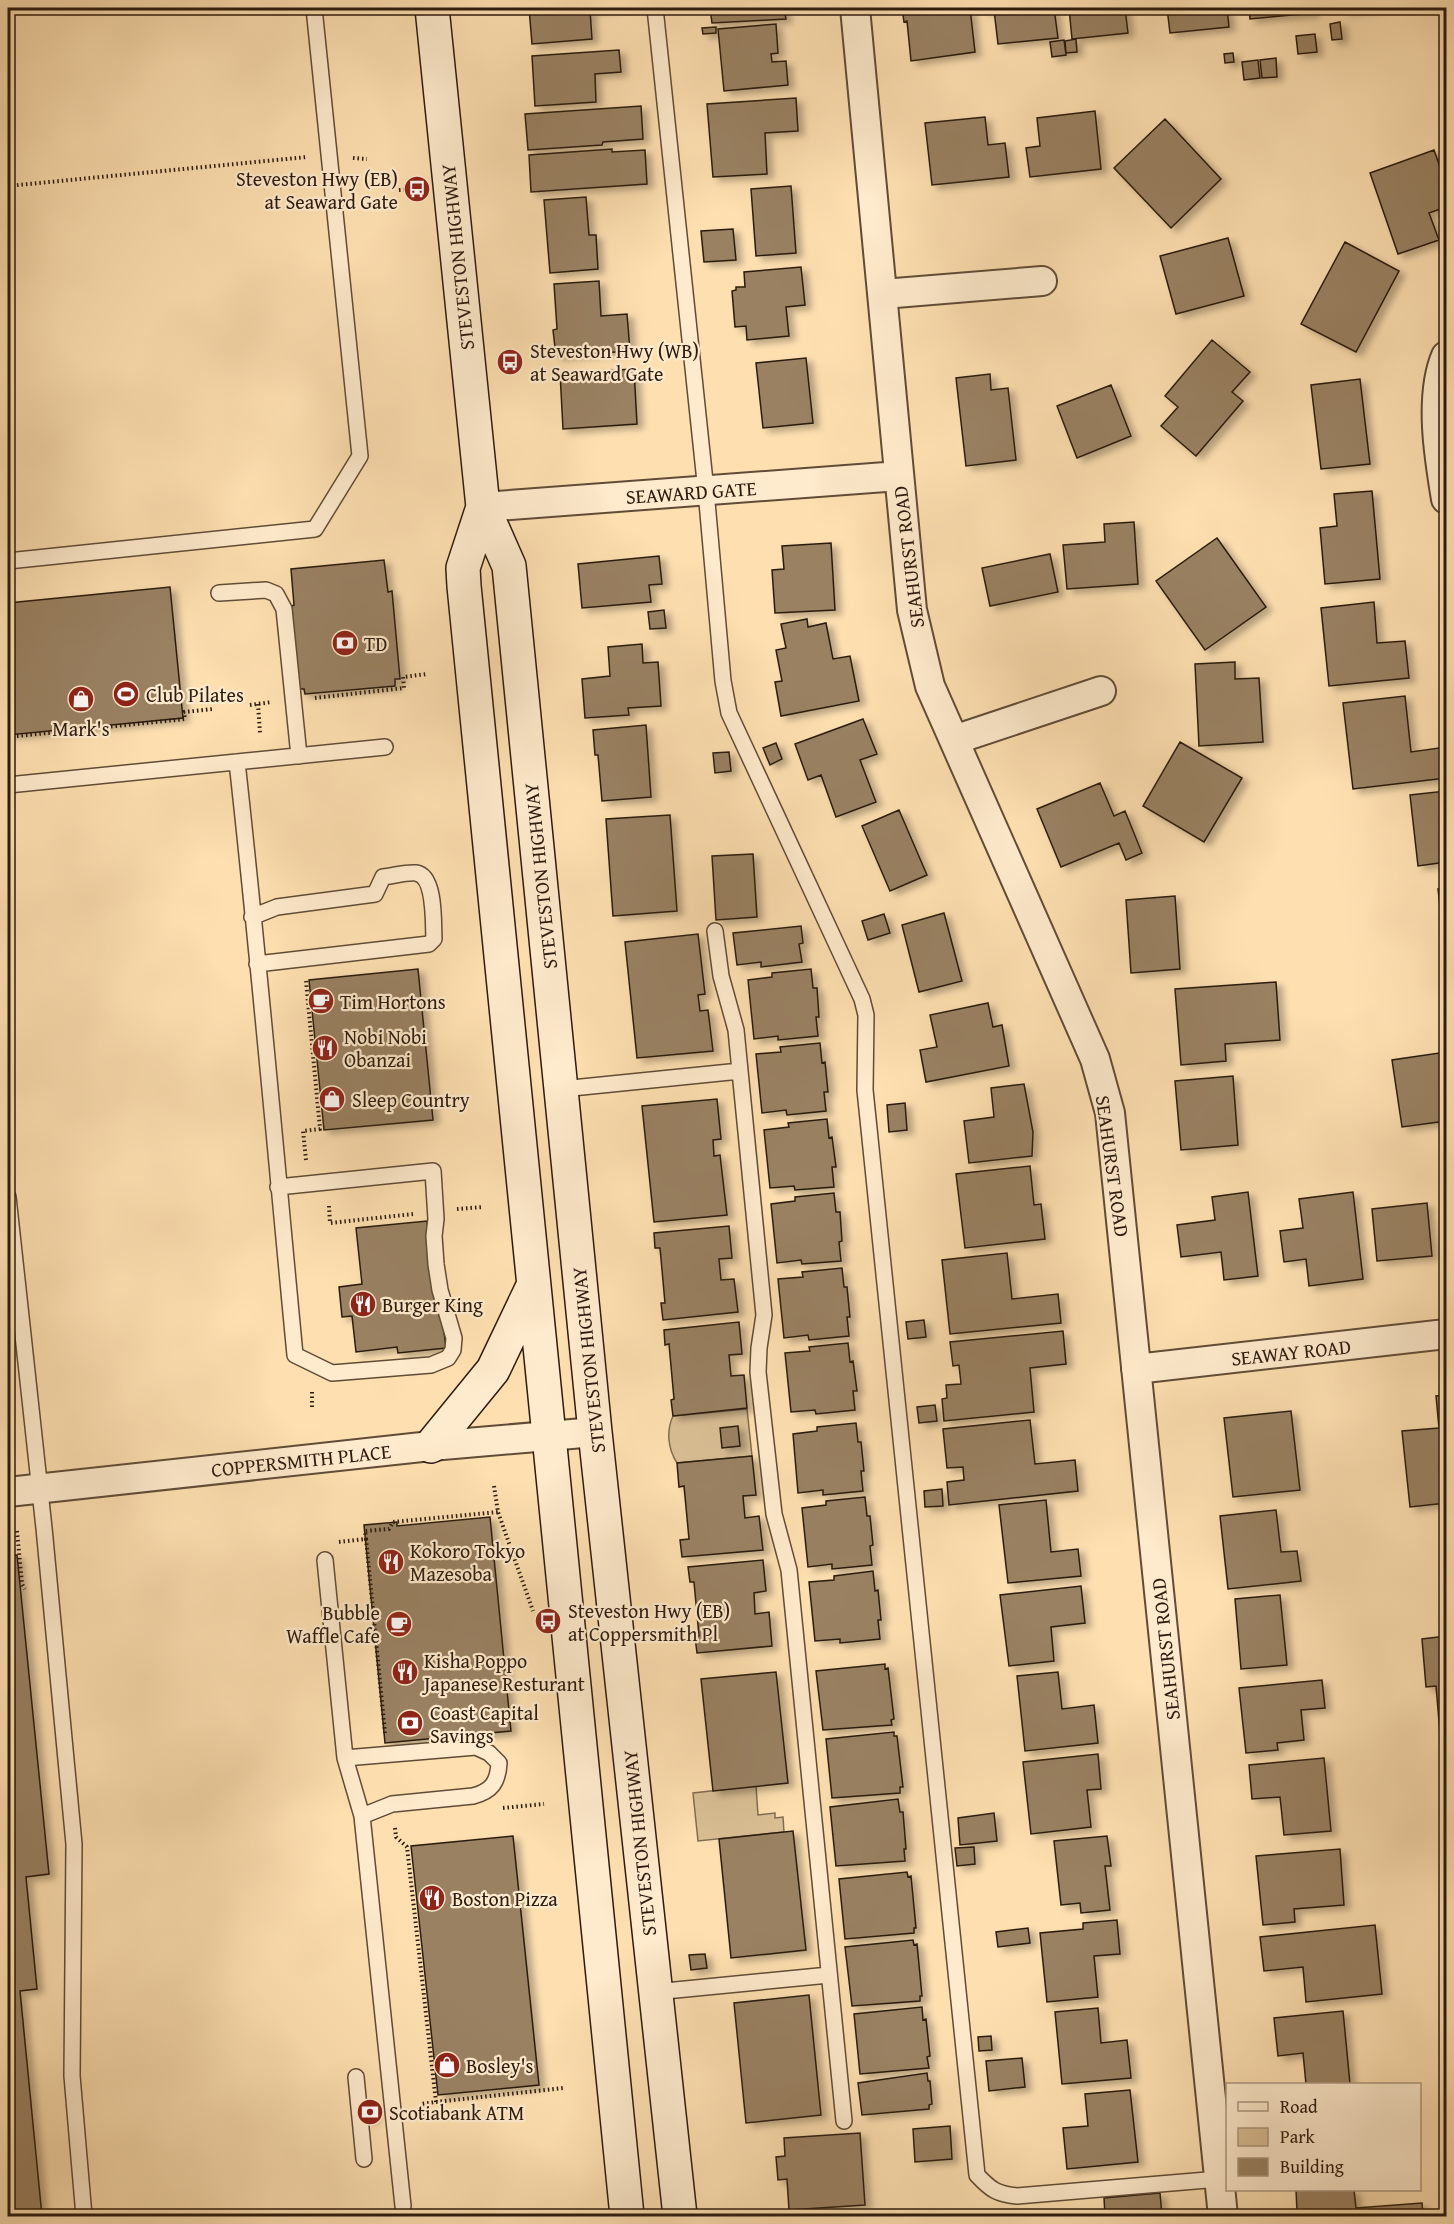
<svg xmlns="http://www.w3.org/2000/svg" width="1454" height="2224" viewBox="0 0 1454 2224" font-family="'Gentium Book Plus',serif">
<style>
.green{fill:#d9be94;stroke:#826c51;stroke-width:1.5}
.building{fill:#998162;stroke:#2c1b0e;stroke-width:1.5;filter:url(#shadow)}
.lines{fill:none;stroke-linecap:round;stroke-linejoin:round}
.lane-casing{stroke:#604c36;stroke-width:18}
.street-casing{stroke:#604c36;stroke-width:32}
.secondary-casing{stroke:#2c1b0e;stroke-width:36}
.path{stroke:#2c1b0e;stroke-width:4;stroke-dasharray:1.5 3;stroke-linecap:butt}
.lane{stroke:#feeacc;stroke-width:15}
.street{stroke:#feeacc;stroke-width:28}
.secondary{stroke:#feeacc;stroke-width:33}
.labels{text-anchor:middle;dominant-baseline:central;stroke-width:4.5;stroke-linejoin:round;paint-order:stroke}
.poi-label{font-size:20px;fill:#2c1b0e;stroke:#feeacc;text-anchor:start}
.street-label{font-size:20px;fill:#2c1b0e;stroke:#feeacc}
</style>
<defs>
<filter id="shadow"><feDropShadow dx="6" dy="4" stdDeviation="3" flood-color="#0004"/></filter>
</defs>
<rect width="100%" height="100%" fill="#fddfb0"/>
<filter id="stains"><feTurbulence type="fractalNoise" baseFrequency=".00333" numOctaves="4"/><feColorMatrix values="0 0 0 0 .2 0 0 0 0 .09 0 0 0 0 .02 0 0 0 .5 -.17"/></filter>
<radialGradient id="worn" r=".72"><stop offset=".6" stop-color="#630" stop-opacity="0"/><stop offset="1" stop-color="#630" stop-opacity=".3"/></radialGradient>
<path class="green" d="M747,1409L752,1456L677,1463C668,1449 666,1431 673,1416Z
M756,1786L758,1815L775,1813V1818L783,1817L784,1832L698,1841L693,1793Z"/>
<path class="building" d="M529,8H616L590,10L592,39L532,44Z
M710,8H784L786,19L712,23Z
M902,8H970L975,52L911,61L907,21L904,22Z
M982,8H1054L1058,38L998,44L994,10L983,11Z
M1069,8H1125L1128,33L1072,39Z
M1167,8H1227L1229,27L1170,33Z
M1249,8H1313V13L1250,19Z
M1343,8H1380L1344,11Z
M1340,22L1342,39L1332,40L1330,24Z
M776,24L778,53L771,54L772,62L786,61L788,85L724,91L718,29Z
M716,27V33L703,34L702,28Z
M1315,34L1317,52L1298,54L1296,36Z
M1076,39L1077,52L1066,53L1065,41Z
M1064,40L1066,55L1052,57L1050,42Z
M619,50L621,72L595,74L596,102L535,106L532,56Z
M1233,53L1234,62L1225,63L1224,54Z
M1276,58L1277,77L1262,78L1260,60Z
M1258,60L1260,78L1244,80L1242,62Z
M796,98L798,131L765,133L767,174L713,177L707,104Z
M641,106L643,139L603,142L602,145L528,150L525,114Z
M1095,111L1101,169L1030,177L1026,148L1040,146L1037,118Z
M985,117L988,145L1005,143L1009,177L932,185L925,123Z
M1165,119L1221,179L1171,228L1114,168Z
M612,149V152L645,150L647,184L531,192L529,155Z
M1434,150L1446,184V207L1429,213L1439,240L1398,254L1370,173Z
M791,186L796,253L756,256L751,189Z
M586,197L589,235H596L598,269L550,273L544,200Z
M733,229L736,260L704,262L701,231Z
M1228,238L1244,296L1176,314L1160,256Z
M1345,242L1399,271L1356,352L1301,324Z
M801,267L805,305L786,307L789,336L747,340L746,326L735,327L732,291L736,290V287H745L744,272Z
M599,281L601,316L627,314L630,351L556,356L553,330L557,329L554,284Z
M1212,340L1250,372L1232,392L1243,401L1196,456L1161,426L1178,407L1165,396Z
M806,358L813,423L763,428L756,363Z
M634,369L637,424L563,429L560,373Z
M990,374L991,390L1008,388L1016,460L966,466L956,378Z
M1360,379L1370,464L1321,469L1311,385Z
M1111,385L1131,436L1077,458L1057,406Z
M1372,491L1380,579L1325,584L1320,528L1337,526L1334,494Z
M1134,522L1138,584L1067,589L1063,545L1105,542L1104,524Z
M1217,538L1266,607L1205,650L1156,581Z
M831,543L835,610L775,613L772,570L784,569L782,546Z
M1050,554L1058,592L990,606L982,568Z
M659,556L662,584L649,585L651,602L582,608L578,564Z
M384,560L388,592L392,591L400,679H395V686L305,694L304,689H298L290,607L294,605L291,569Z
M170,587L183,718L8,735V603Z
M1374,602L1377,643L1405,641L1409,678L1329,686L1321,608Z
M664,610L666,628L650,629L648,612Z
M807,619L808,627L826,623L833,659L850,656L859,701L781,716L775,682L782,681L776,650L786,648L781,624Z
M642,644L643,663L658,662L661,706L628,708L629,715L585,718L582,679L610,676L608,647Z
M1235,662V679L1259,678L1263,742L1199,746L1195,664Z
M1405,696L1411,752L1446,747V778L1353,789L1343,703Z
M863,719L877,754L860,760L876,802L836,817L821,775L808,780L795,744Z
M646,725L651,797L602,801L598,755H595L593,730Z
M1180,742L1242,778L1204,842L1143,806Z
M776,743L782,759L770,765L763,748Z
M729,752L731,771L715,773L713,753Z
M1100,783L1114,816L1125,811L1142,853L1126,860L1119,843L1061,867L1037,809Z
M1446,791V862L1418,866L1410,795Z
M899,810L927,875L890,891L862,826Z
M670,815L677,911L613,916L606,819Z
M753,854L757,917L716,920L712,856Z
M1446,888V948L1445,949L1438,889Z
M1175,896L1180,969L1131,973L1126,900Z
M944,913L962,981L919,992L902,925Z
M884,914L890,933L868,940L862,921Z
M801,926L803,943L799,944L802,962L761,967V962L737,965L733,933Z
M698,934L705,994L698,995L700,1011L708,1010L713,1051L637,1058L625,942Z
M418,969L433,1120L324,1130L309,980Z
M811,969L813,988H817L819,1017H816L818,1036L778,1040V1036L754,1039L748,980L772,977V973Z
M1276,982L1280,1040L1225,1044L1226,1061L1181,1065L1175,989Z
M988,1003L993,1027L1002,1025L1009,1066L926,1082L920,1050L937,1047L930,1015Z
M820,1043L822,1063L825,1062L828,1092H824L826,1111L787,1115L786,1110L762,1113L756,1054L781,1052L780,1047Z
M1446,1052V1121L1402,1127L1392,1060Z
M1233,1076L1238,1145L1181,1150L1175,1081Z
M1024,1084L1033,1132L1032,1156L969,1163L964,1121L994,1117L991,1088Z
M717,1099L721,1139L713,1140L714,1156L720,1155L727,1215L654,1222L642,1106Z
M905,1103L907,1130L889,1132L887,1105Z
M827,1119L829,1138L832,1137L836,1167H832L834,1187L795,1190L794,1186L770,1188L764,1130L789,1127L788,1123Z
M1030,1166L1034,1205L1041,1204L1045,1239L965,1248L956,1174Z
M1248,1192L1258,1276L1224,1280L1221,1252L1181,1257L1177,1225L1215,1220L1212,1197Z
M1353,1192L1363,1279L1309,1286L1306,1259L1284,1262L1280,1231L1303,1228L1299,1199Z
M834,1193L836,1212H840L842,1241L839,1242L841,1261L802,1264L801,1260L777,1263L771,1204L795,1201V1197Z
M1427,1203L1432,1256L1377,1261L1372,1209Z
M427,1221L435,1300L440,1299L446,1348L398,1353L397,1347L356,1352L352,1316L342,1317L339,1287L362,1284L356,1228Z
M729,1226L732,1258L719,1259L721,1280L734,1279L738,1312L663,1320L661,1303H665L660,1248H655L654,1233Z
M1007,1253L1012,1299L1058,1294L1061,1323L950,1334L942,1260Z
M842,1268L844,1287H847L850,1317H847L849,1336L809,1340L808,1335L784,1338L778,1279L803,1277L802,1272Z
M924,1320L926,1337L908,1339L906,1322Z
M739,1322L742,1354L729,1355L731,1376L744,1375L747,1408L673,1416L671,1400L674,1399L669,1344L665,1345L664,1330Z
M1063,1331L1066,1364L1030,1368L1034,1412L944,1421L942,1399L947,1398L946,1385L961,1384L959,1365L953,1366L950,1342Z
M848,1343L850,1362L853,1361L857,1391H853L855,1410L816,1414L815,1410L791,1412L785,1353L810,1351L809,1347Z
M1446,1395V1503L1410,1507L1402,1431L1439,1428L1436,1396Z
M935,1405L937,1421L919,1423L917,1407Z
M1291,1411L1300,1490L1233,1497L1224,1418Z
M1030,1420L1035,1464L1075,1460L1078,1491L949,1505L947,1482L964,1480L963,1467L947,1468L943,1429Z
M856,1423L858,1442H861L864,1471H861L863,1491L823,1495V1490L798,1493L793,1434L817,1431V1427Z
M738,1426L740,1446L722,1448L720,1428Z
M752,1456L756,1495L743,1496L745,1518L759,1516L763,1550L682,1557L680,1540L689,1539L684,1486L679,1487L677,1463Z
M942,1489L943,1506L925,1507L924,1491Z
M865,1497L867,1516H870L873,1545L870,1546L872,1565L832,1569V1564L808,1567L802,1508L826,1505V1501Z
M1046,1500L1051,1552L1078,1549L1081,1576L1008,1583L999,1505Z
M1276,1510L1281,1552L1297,1551L1301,1581L1228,1589L1220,1516Z
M490,1517L511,1731L385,1743L364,1525L397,1522V1526Z
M17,1555L49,1874L26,1877L37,1989L20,1991L42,2216H8V1556Z
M763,1560L766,1591L754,1593L755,1614L769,1612L772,1646L697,1653L695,1637L699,1636L694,1582H690L688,1567Z
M873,1571L875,1591L878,1590L881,1620H878L880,1639L840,1643V1639L815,1641L809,1582L834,1580V1576Z
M1081,1586L1085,1623L1051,1627L1054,1661L1009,1666L1000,1595Z
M1280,1595L1287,1665L1241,1669L1235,1599Z
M1446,1636V1745H1441L1436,1686L1426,1687L1422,1639Z
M885,1664V1669L888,1668L894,1719L891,1720L892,1725L823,1730L816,1671Z
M776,1672L788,1783L713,1791L701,1679Z
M1058,1672L1062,1709L1094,1705L1098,1743L1025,1751L1017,1676Z
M1322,1680L1325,1708L1301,1710L1304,1740L1277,1743L1278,1750L1246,1753L1239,1688Z
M894,1732V1736H897L903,1787H900V1793L832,1798L826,1739Z
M1098,1754L1101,1789L1087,1790L1091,1827L1031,1834L1023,1762Z
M1324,1758L1331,1831L1284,1835L1280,1797L1252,1799L1249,1765Z
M898,1799L900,1812H903L906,1849H904L905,1861L836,1866L830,1807Z
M994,1813L997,1841L960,1845L958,1818Z
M793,1831L806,1950L731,1958L719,1839Z
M513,1836L539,2085L438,2095L411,1846Z
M1107,1836L1111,1866H1105L1110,1910L1081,1913L1080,1903L1061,1905L1054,1841Z
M974,1847L975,1864L957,1866L955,1848Z
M1340,1849L1344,1905L1294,1909L1295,1922L1263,1925L1256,1856Z
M907,1872L908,1877L911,1876L916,1928H914V1933L845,1939L839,1879Z
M1117,1920L1120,1954L1094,1956L1098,1997L1047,2002L1040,1933L1083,1929V1923Z
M1375,1925L1382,1994L1306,2002L1303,1967L1264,1971L1260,1937Z
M1028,1928L1030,1943L998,1947L996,1932Z
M913,1940L914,1945L917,1944L922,1996H920V2001L852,2006L845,1947Z
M705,1954L707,1968L691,1970L689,1955Z
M809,1995L821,2115L746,2123L734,2003Z
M922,2007L923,2020L926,2019L930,2056L927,2057L929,2068L860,2074L854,2014Z
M1098,2008L1101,2043L1127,2040L1131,2078L1062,2084L1055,2012Z
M1343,2011L1350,2084H1306L1303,2053L1278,2056L1274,2018Z
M991,2036L992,2050L979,2051L978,2037Z
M1022,2058L1025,2087L989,2091L986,2061Z
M927,2073L928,2081H930L932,2104L929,2105V2109L862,2115L858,2083Z
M1130,2090L1138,2162L1067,2169L1063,2128L1088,2126L1085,2094Z
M372,2105L373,2119L367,2120L366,2106Z
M950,2126L952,2159L915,2162L913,2129Z
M860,2133L865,2205L789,2210L787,2179L778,2180L776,2157L785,2156L784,2138Z
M1296,2190H1354L1356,2208L1422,2203L1423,2216H1286V2211H1297Z
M1160,2193L1162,2216H1105L1104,2198Z"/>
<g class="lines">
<defs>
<path id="lane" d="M655,8L706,491L723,681L729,713L862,999L866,1015L865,1090L977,2175C991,2190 997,2194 1017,2196L1219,2179
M8,561L315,529L360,456L314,8
M219,593L266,590L276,594L284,609L299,756
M237,762C259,959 276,1157 295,1355L332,1373L431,1365L448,1358L453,1350L454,1338L440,1290L436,1264L434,1236L436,1219L433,1171L278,1187
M8,785L385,747
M252,917L277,907L375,894L383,877C393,876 406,872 416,873C436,876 433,924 434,939L429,944L257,964
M715,931L721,976L736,1030L740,1071
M562,1089L740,1071L764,1315L759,1348L758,1372L774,1514L789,1570L844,2121
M8,1197L44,1528L74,1844L72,2076L84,2216
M325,1560L345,1758L362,1816L403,2206
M345,1758L476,1747L489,1753L499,1763C498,1782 492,1791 473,1796L392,1804L362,1816
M655,1992L829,1975
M356,2077L364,2159"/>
<path id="street" d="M855,8L912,610L930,686L1095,1059L1110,1113L1223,2216
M883,294L1042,281
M1446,356C1429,396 1439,457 1446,499
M483,507L899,476
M954,740L1101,691
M1136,1369L1446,1334
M8,1492L431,1446L595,1432"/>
<path id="secondary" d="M432,8L483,507L509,566L595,1432L680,2216
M483,507L463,568L464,586L627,2216
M431,1446L493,1370L533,1286"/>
</defs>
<use href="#lane" class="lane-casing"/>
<use href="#street" class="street-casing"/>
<use href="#secondary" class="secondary-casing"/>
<path class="path" d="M353,158L367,159
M8,186L307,157
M399,190L417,189
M315,698L404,688L403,677L427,674
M258,704L260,733
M250,705L272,702
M8,737L185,719L184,712L213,709
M306,1160L303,1131L320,1129L306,981
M329,1206L330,1223L413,1214
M457,1209L483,1207
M312,1407V1389
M494,1486L498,1512L533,1611
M8,1531H17L22,1584L25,1589
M366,1539L385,1733
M339,1542L366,1539L365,1531L389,1529L393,1522L498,1512
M503,1808L544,1804
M395,1828L396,1837L407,1847L436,2102L421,2104L423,2121
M436,2102L563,2088"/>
<use href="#lane" class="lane"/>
<use href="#street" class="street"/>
<use href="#secondary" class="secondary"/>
</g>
<defs>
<symbol id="bus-disc" viewBox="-11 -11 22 22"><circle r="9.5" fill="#8f2418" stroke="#feeacc"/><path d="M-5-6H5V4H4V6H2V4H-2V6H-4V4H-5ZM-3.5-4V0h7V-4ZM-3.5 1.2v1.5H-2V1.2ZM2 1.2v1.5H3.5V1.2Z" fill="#fff"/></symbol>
<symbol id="bank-disc" viewBox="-11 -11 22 22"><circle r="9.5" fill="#8f2418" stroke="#feeacc"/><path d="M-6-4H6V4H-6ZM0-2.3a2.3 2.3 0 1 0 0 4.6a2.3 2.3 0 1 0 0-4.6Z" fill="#fff"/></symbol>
<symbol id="stadium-disc" viewBox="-11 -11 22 22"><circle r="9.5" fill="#8f2418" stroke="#feeacc"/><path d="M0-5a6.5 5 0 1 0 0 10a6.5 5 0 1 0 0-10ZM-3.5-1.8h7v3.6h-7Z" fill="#fff"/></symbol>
<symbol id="shop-disc" viewBox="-11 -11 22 22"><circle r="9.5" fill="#8f2418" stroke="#feeacc"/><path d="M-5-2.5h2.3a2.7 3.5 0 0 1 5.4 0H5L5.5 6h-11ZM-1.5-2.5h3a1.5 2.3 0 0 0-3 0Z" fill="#fff"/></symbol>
<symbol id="cafe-disc" viewBox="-11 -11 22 22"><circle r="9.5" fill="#8f2418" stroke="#feeacc"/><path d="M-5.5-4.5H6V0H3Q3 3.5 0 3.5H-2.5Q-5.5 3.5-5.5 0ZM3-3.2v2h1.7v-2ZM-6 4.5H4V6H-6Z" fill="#fff"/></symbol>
<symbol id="restaurant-disc" viewBox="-11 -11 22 22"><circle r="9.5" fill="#8f2418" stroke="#feeacc"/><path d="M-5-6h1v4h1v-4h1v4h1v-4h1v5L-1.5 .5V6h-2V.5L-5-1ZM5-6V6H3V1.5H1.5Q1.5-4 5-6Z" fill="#fff"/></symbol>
</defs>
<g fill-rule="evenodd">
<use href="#bus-disc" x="402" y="174" width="30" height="30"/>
<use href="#bus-disc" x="495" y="347" width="30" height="30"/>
<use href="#bank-disc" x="330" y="628" width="30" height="30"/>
<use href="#stadium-disc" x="111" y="679" width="30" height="30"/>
<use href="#shop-disc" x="66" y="684" width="30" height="30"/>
<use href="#cafe-disc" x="306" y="986" width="30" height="30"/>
<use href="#restaurant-disc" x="310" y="1033" width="30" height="30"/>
<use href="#shop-disc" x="317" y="1084" width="30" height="30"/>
<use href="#restaurant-disc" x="348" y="1289" width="30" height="30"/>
<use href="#restaurant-disc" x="376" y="1547" width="30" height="30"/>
<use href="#bus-disc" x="533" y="1606" width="30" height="30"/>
<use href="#cafe-disc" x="384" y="1609" width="30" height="30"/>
<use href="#restaurant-disc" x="390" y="1657" width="30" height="30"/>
<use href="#bank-disc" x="395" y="1708" width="30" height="30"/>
<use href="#restaurant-disc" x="417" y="1883" width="30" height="30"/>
<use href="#shop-disc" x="432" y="2050" width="30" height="30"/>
<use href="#bank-disc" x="355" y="2097" width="30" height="30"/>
</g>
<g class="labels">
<g class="poi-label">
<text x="398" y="178" text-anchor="end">Steveston Hwy (EB)<tspan x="398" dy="23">at Seaward Gate</tspan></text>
<text x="530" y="350">Steveston Hwy (WB)<tspan x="530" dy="23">at Seaward Gate</tspan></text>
<text x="364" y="643">TD</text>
<text x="146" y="694">Club Pilates</text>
<text x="81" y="728" text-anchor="middle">Mark's</text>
<text x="340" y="1001">Tim Hortons</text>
<text x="344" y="1036">Nobi Nobi<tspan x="344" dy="23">Obanzai</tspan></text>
<text x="352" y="1099">Sleep Country</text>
<text x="382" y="1304">Burger King</text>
<text x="410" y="1550">Kokoro Tokyo<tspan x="410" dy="23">Mazesoba</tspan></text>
<text x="568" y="1610">Steveston Hwy (EB)<tspan x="568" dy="23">at Coppersmith Pl</tspan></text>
<text x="380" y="1612" text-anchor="end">Bubble<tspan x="380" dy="23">Waffle Cafe</tspan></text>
<text x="424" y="1660">Kisha Poppo<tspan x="424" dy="23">Japanese Resturant</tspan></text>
<text x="430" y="1712">Coast Capital<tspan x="430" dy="23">Savings</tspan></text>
<text x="452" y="1898">Boston Pizza</text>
<text x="466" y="2065">Bosley's</text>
<text x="389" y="2112">Scotiabank ATM</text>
</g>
<g class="street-label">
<text transform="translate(457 257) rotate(-96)">STEVESTON HIGHWAY</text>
<text transform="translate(691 492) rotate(-4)">SEAWARD GATE</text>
<text transform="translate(908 557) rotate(-97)">SEAHURST ROAD</text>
<text transform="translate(540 876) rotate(-96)">STEVESTON HIGHWAY</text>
<text transform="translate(1113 1166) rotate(82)">SEAHURST ROAD</text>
<text transform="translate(1291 1352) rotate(-6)">SEAWAY ROAD</text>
<text transform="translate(588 1360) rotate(-96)">STEVESTON HIGHWAY</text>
<text transform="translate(301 1460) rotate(-6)">COPPERSMITH PLACE</text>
<text transform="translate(1165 1649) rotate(-96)">SEAHURST ROAD</text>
<text transform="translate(639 1843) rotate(-96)">STEVESTON HIGHWAY</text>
</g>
</g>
<rect width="1454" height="2224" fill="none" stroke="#fddfb0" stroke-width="30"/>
<rect x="9" y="9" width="1436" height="2206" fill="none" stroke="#2c1b0e" stroke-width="3"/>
<rect x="15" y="15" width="1424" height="2194" fill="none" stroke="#2c1b0e" stroke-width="1.5"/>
<rect x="1226" y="2083" width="195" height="108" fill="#feeacc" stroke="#aa9780" stroke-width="1.5"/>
<rect x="1238" y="2102" width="30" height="9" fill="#feeacc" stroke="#aa9780" stroke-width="1.5"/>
<text x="1280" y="2113" font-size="18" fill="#2c1b0e">Road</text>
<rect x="1238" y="2128" width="30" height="18" fill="#d9be94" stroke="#aa9780" stroke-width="1.5"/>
<text x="1280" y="2143" font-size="18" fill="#2c1b0e">Park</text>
<rect x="1238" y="2158" width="30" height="18" fill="#998162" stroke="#aa9780" stroke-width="1.5"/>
<text x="1280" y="2173" font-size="18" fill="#2c1b0e">Building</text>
<rect width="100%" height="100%" filter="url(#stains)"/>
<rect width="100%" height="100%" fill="url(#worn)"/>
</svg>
